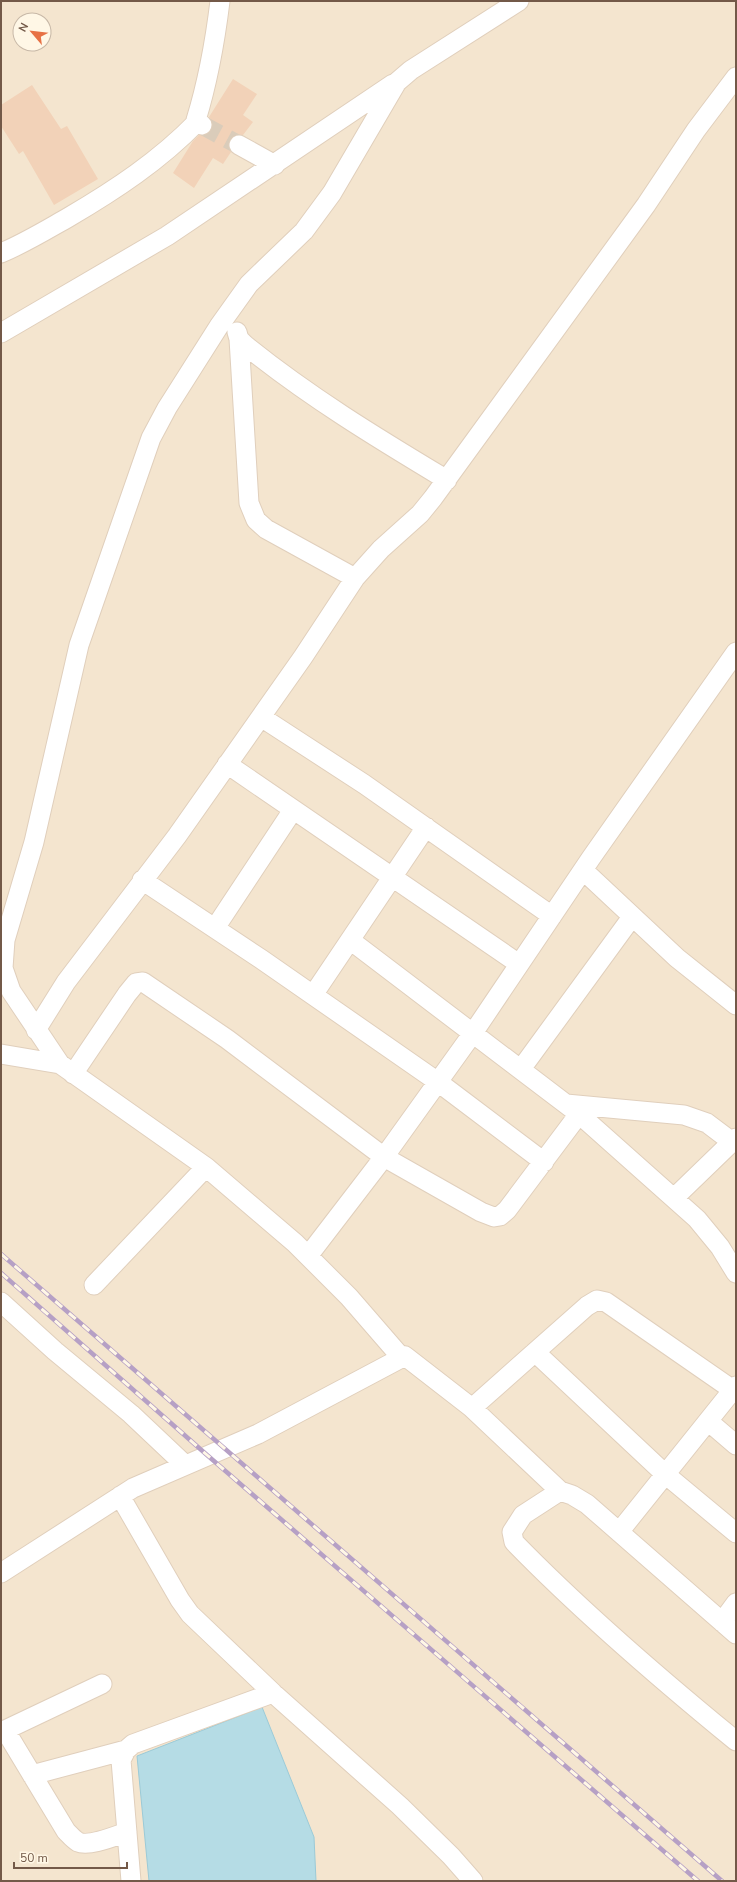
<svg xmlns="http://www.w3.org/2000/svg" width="737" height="1882" viewBox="0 0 737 1882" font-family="'Nunito Sans',sans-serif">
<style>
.residential{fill:#f4e5cf;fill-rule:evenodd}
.water{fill:#b5dce5;stroke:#9bcad7}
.building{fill:#f2d2b8}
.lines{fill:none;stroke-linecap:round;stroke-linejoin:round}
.minor-tunnel{stroke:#daccba;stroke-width:19;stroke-dasharray:19 10;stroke-linecap:butt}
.minor-casing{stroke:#e0cfbc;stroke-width:21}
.minor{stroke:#fff;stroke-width:19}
.rail-casing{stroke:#b6a0c5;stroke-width:4.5}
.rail{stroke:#fff7e6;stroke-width:3;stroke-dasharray:9;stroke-linecap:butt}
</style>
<rect width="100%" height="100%" fill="#fcf3e0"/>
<path class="residential" d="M1,1H736V1881H1ZM20,20H44V44H20Z"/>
<path class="water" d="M262,1707L314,1837L316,1881H149L137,1756Z"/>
<path class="building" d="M233,79L257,94L243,115L253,122L243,135H234L230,139L228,146L231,152L223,164L213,158L194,188L173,173L193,141L199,135H205L211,132L212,122L209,117Z
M32,85L61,129L67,126L98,179L54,205L23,151L19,154L1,126V105Z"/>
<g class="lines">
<path class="minor-tunnel" d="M202,125L239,145"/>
<defs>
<path id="minor" d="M202,125L196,120C208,81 215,42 220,1
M239,145L275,165
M1,253C25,243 46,230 69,217C115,190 159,161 197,122
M237,332L239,339L245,345C308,396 377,438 447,480
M1,333L167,236L393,84
M239,339L249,503L256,520L266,529L355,578
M261,717L364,784L552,916
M227,764L519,964
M583,870L677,958L736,1005
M142,880L261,959L438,1082L544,1162
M215,928L293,810
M350,940L579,1114L697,1219L720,1247L736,1273
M313,995L426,827
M36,1030L66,982L177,836L303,657L355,578L381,549L420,514L433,498L646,205L696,130L736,77
M1,1054L60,1064
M521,1069L632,917
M73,1074L127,994L136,983L143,982L227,1039L384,1157L481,1212L494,1217L500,1216L507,1210L579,1114
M566,1104L684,1115L707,1123L732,1142
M674,1198L736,1138
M308,1256L384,1157L473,1033L591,858L736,652
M94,1285L206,1167
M1,1302L55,1351L131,1414L184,1464
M535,1352L665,1474L736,1533
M401,1357L349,1297L295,1243L206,1167L60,1064L11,991L3,968L5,940L34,842L79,645L151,438L167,408L219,326L249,284L304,231L332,193L397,82L411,70L519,1
M472,1408L587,1306L597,1300L606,1302L619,1311L733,1390
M708,1421L736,1445
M560,1491L523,1515L512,1532L514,1542C583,1613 659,1678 736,1741
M120,1496L180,1600L190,1614L273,1693L400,1806L451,1856L473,1881
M619,1532L736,1386
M1,1573L133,1488L258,1434L405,1356L472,1408L560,1491L572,1495L587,1504L736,1634
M722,1622L736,1603
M5,1730L66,1831C70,1835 73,1839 78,1842C89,1847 115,1836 127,1832
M1,1732L102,1684
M32,1775L126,1750
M131,1881L121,1760L126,1750L133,1744L273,1693"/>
</defs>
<use href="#minor" class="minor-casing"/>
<use href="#minor" class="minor"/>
<defs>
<path id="rail" d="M1,1254L722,1881
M1,1273L207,1455L698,1881"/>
</defs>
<use href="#rail" class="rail-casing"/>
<use href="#rail" class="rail"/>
</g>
<rect width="737" height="1882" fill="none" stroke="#735948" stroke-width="4"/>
<g transform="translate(32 32) rotate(298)"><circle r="19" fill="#fff7e6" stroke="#c7b8a7"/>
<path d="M0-3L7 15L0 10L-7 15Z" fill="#e77144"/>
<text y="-6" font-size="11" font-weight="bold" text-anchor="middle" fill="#735948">N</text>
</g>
<path d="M14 1862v6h113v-6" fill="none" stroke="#735948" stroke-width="2"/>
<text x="20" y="1862" font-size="12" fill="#735948" stroke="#fff7e6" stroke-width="3" paint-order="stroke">50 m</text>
</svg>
